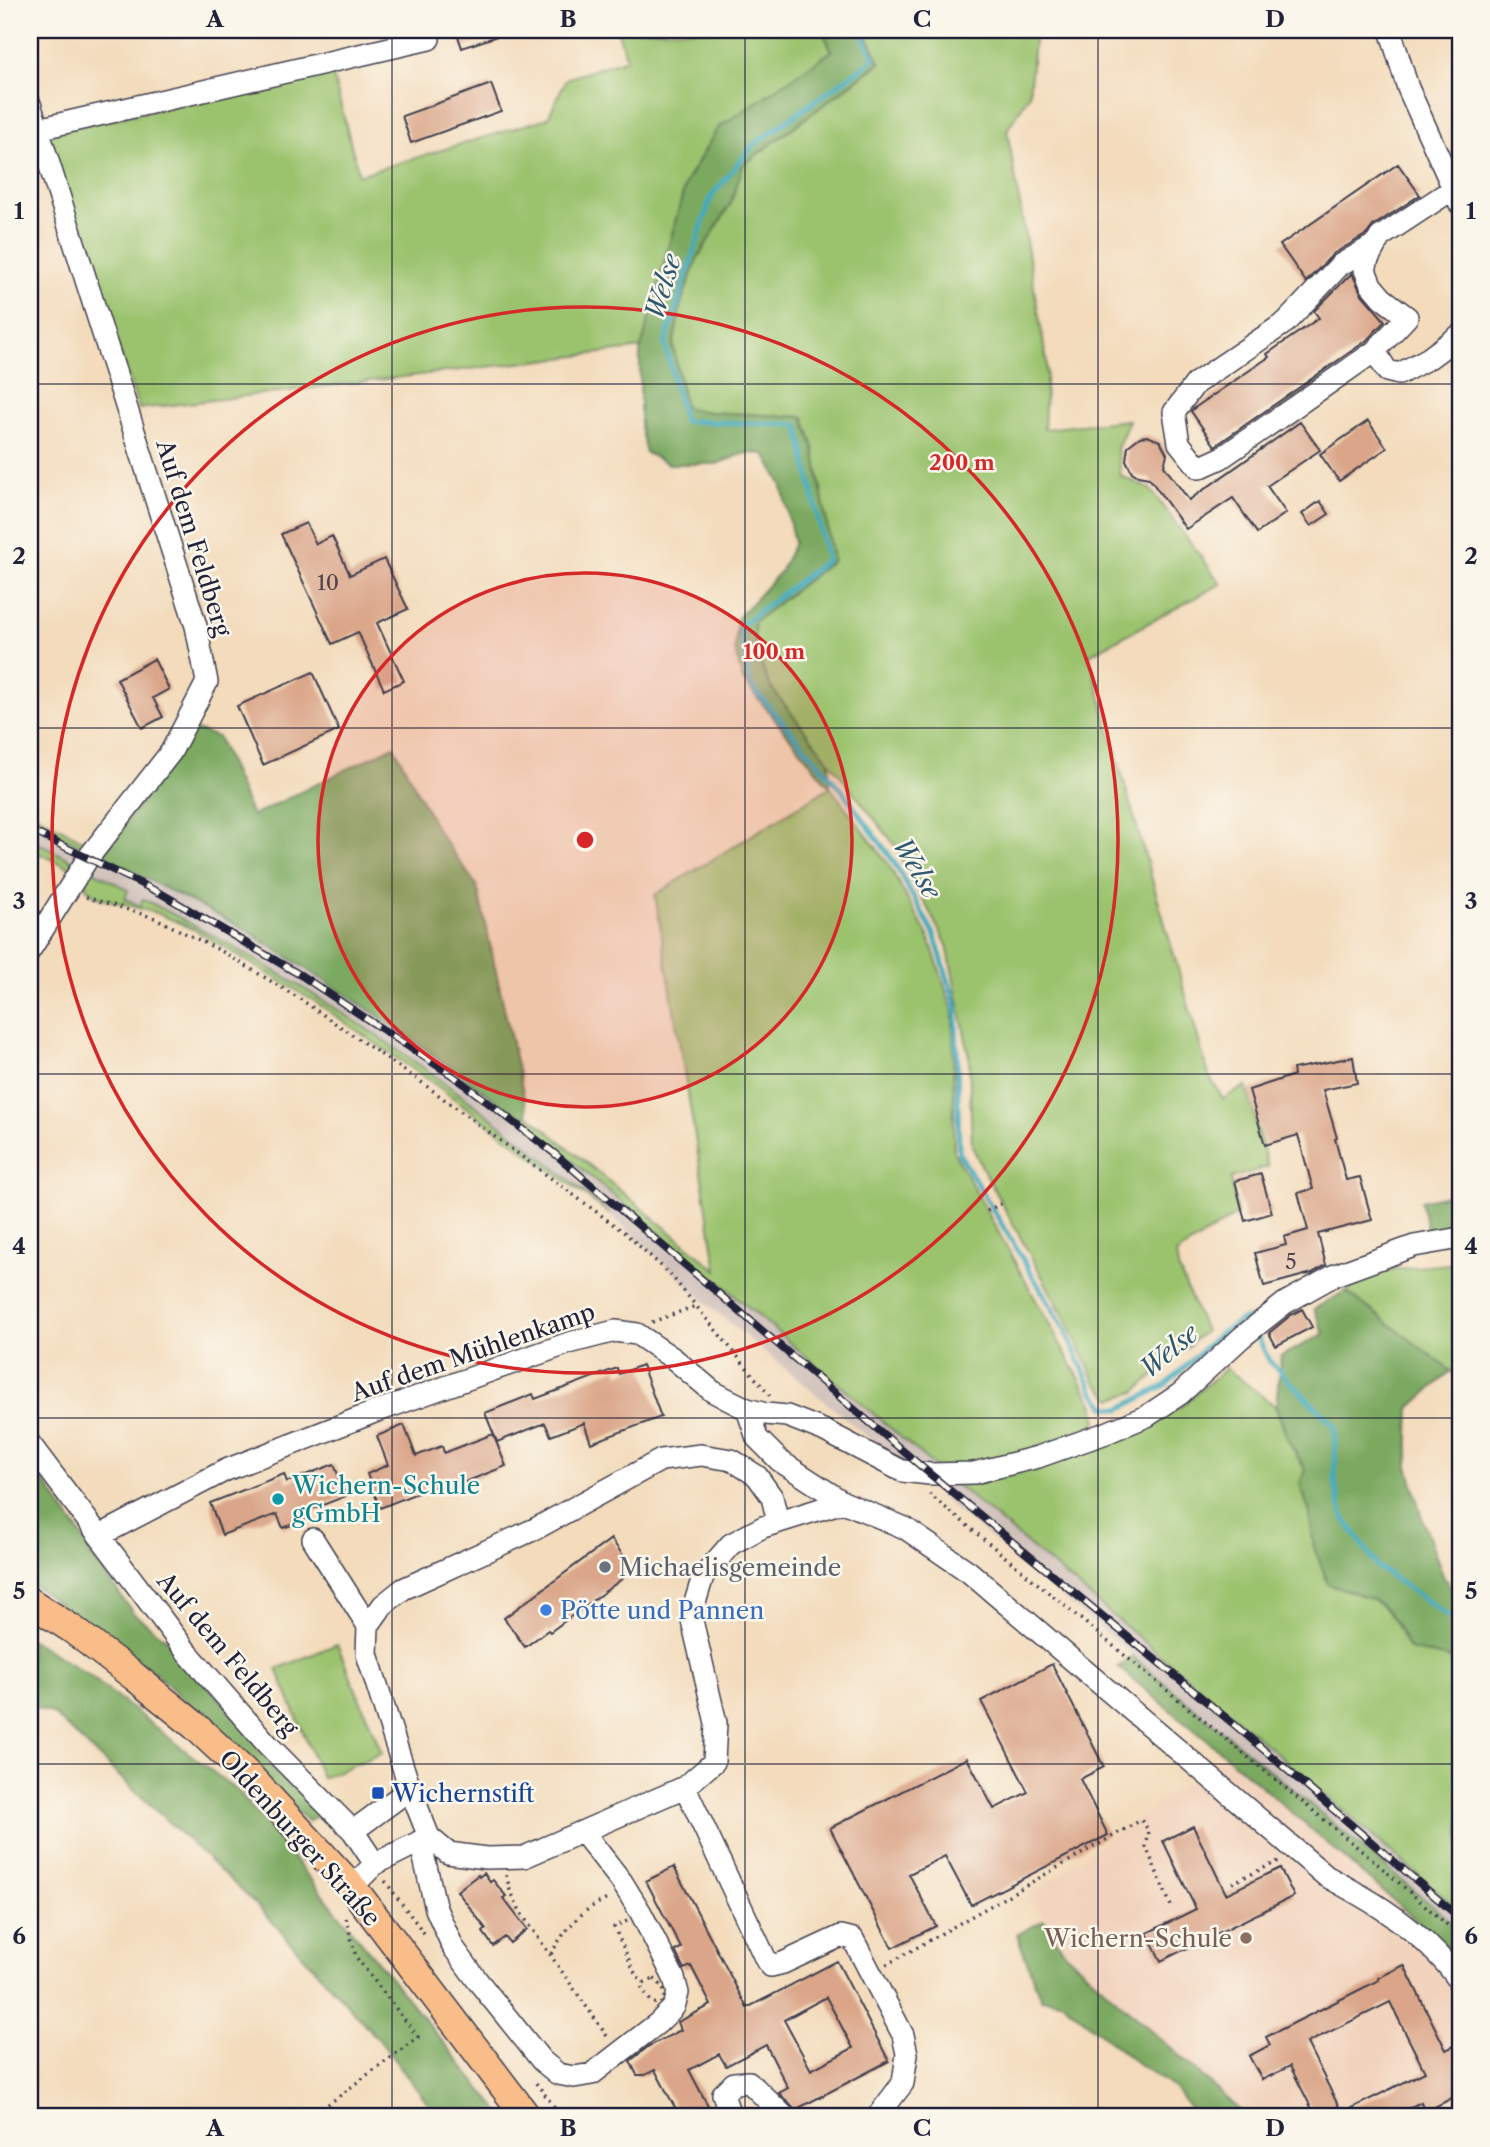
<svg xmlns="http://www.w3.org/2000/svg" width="1490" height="2147" viewBox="0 0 1490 2147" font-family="'Libre Caslon Text',serif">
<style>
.built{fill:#f2d4be}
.industrial{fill:#cfc0ba}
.green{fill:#9bc36e;stroke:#5e7254;stroke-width:2}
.forest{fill:#7ca961;stroke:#4f664e;stroke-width:2}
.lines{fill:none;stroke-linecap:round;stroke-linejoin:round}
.stream{stroke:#3faabf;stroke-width:5}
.building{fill:#daa588;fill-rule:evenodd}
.minor-casing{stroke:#413e4e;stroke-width:24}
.major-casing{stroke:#413e4e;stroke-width:31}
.path{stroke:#413e4e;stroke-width:3.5;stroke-dasharray:2 5;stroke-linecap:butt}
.minor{stroke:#fff;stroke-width:21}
.major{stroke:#f8bd89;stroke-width:28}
.rail-casing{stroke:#22223b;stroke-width:8}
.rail{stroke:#fbf7ec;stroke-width:5;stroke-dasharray:16;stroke-linecap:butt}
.grid{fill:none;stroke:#22223b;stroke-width:2;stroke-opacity:0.55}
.ring{fill:none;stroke:#d62828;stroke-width:3.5}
.culture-dot{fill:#0f9aa8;stroke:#fbf7ec;stroke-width:2.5}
.worship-dot{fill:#6b7280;stroke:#fbf7ec;stroke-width:2.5}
.shop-dot{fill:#3f7fe0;stroke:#fbf7ec;stroke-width:2.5}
.transit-dot{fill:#1a4fb4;stroke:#fbf7ec;stroke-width:2.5}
.education-dot{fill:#8d6e63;stroke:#fbf7ec;stroke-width:2.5}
.labels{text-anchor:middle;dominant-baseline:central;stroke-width:5;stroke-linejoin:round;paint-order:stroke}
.number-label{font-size:21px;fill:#50434e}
.street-label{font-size:24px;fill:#22223b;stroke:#fbf7ec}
.culture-label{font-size:24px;fill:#0d838f;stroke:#fbf7ec;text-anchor:start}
.worship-label{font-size:24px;fill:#5b616d;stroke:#fbf7ec;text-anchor:start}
.shop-label{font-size:24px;fill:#366cbe;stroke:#fbf7ec;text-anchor:start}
.transit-label{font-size:24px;fill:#164399;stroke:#fbf7ec;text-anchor:start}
.education-label{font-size:24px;fill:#785e54;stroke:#fbf7ec;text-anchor:end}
.water-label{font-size:26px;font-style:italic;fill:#2e5870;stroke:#fbf7ec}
.centre{fill:#d62828;stroke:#fbf7ec;stroke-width:3.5}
.ring-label{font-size:21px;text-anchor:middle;font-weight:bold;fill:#d62828;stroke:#fbf7ec;stroke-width:5;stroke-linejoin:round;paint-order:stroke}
.neatline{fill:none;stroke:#22223b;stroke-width:2.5}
.grid-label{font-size:23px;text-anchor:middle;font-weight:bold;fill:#22223b}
</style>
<rect width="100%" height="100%" fill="#fbf7ec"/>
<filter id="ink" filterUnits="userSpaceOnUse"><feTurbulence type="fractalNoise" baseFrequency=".0143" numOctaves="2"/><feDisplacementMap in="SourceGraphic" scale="14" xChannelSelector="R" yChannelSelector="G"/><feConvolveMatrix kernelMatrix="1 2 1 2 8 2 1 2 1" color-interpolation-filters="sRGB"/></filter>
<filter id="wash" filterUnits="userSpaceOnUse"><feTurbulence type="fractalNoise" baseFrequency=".00686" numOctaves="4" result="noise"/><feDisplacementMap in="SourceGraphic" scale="28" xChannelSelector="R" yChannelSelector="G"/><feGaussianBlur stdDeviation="1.57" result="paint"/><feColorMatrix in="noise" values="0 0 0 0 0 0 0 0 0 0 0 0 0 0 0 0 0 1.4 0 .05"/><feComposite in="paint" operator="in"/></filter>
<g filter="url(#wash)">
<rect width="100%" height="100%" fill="#f3dbbc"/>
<path class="built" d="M1225,1755L1460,1958V2117H1247L1065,1953L1030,1895Z"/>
<path class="industrial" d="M30,821L245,929L394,1026L516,1115L712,1276L985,1509L1239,1721L1460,1911V1929L1236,1741L714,1310L610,1214L560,1171L438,1078L318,997L199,926L143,899L141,906L125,898L127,890L30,839Z"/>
<path class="green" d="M617,30H822L832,51L718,128L686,182L642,348L139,409L47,133L332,72L359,175L548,118L566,79L627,59Z
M864,30H1035L1029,95L1007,130L1047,363L1044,429L1129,420L1117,449L1121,476L1150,489L1221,584L1089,655L1129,800L1209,1076L1223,1099L1246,1086L1268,1167L1231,1178L1237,1214L1176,1254L1178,1268L1205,1331L1135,1392L1112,1399L1096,1383L1068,1324L985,1173L972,1146L969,1056L947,945L894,844L770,686L756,652L754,622L833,560L814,448L804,417L708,412L685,408L673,346L681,303L697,259L731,203L743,165L880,63Z
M830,787L887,862L929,938L953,1012L954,1152L1094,1405L1097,1422L1077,1435L974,1466L938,1469L712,1276L516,1115H528L717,1270L655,895Z
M30,811L89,844L85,848L30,821Z
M30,839L73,861L70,868L30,849Z
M90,869L128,890L125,899L140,906L143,899C311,983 468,1092 610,1214L436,1085L314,1001L195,930L157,913L97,897L87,889L85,881Z
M1460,1263V1378L1346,1291L1374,1271Z
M1226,1368L1275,1406L1289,1442L1305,1469L1300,1484L1309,1510L1314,1547L1329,1585C1344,1589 1370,1596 1382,1606C1394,1616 1401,1635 1409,1649L1460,1661V1911L1239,1721L952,1481L969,1480L974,1484L1010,1474L1142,1428L1182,1406Z
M337,1644L382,1753L322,1778L277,1669Z"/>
<path class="forest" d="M822,30H864L880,62L743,165L731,203L697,259L681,303L673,346L685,408L708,412L803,417L814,448L833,560L754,622L756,652L770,686L829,761L830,787L743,680L735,651L737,619L781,571L794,543L782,486L765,454L746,453L716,464H669L646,453L640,427V352L686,182L718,128L832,51Z
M193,729L218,737L252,816L394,746L437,830L477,886L528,1115H516L394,1026L245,929L102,856Z
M1460,1192V1236L1429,1239L1421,1201Z
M1346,1291L1451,1371L1410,1408L1408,1466L1421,1515L1444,1578L1460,1600V1661L1409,1649C1401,1635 1394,1616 1382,1606C1370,1596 1344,1589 1329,1585L1314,1547L1309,1510L1300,1484L1305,1469L1289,1442L1276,1406L1281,1356L1324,1334L1314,1309Z
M30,1461L86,1542L90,1553L133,1613L170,1642L319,1814L308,1822L158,1675L30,1583Z
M30,1639L87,1674L240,1793L504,2117H438L380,2041L258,1906L52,1713L30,1707Z
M1132,1656L1460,1929V1958L1225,1755L1118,1667Z
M1044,1920L1065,1953L1247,2117H1197L1175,2089L1130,2058L1061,2001L1041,1999L1017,1935Z"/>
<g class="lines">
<path class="stream" d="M860,30L874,59L753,145L711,197L665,344L684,421L798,425L827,560L740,626L750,685L841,789L892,859L934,934L956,1006L959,1153L1064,1328L1093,1391L1106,1407L1120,1409L1167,1384L1219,1334L1245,1318L1249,1324
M1255,1332L1270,1362L1335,1426V1483L1342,1515L1378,1567L1460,1624"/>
</g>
<g id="blocks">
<path class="building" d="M456,30H509V32L462,48Z
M491,84L501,111L411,143L402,116Z
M1398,164L1420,195L1373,226L1367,234L1333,254L1306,282L1280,245Z
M1352,273L1361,293L1385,321L1366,341L1215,446L1191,411L1193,409L1269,357L1267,354L1319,318L1314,311Z
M1368,421L1387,448L1339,481L1320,454Z
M1300,422L1320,450L1267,486L1286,513L1257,533L1233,498L1186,529L1149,478L1138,476L1132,472L1126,460L1128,446L1140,437L1147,436L1160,441L1167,454L1164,466L1189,500Z
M1320,501L1329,514L1311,526L1302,514Z
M306,523L316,544L332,536L350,575L384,559L408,609L377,623L404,681L384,690L358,632L332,644L281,534Z
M154,659L169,689L153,698L163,717L142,728L117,679Z
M313,672L339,730L263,765L237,706Z
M1353,1057L1357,1083L1323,1090L1337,1138L1335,1139L1346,1180L1360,1177L1372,1220L1318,1234L1326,1265L1312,1273L1264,1286L1255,1253L1286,1245L1284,1237L1308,1230L1298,1193L1313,1189L1298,1135L1265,1145L1249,1090L1294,1075L1293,1069Z
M1261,1174L1272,1213L1245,1221L1235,1181Z
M1302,1309L1312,1327L1276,1346L1269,1333L1291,1315Z
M642,1365L661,1417L591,1443L584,1423L551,1436L545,1423L497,1442L485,1413L533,1394L535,1399L617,1368L619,1374Z
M404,1425L416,1456L442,1446L444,1453L493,1434L506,1466L445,1490L442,1483L380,1508L367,1474L388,1465L377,1436Z
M334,1464L346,1496L302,1513L305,1520L283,1528L277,1514L222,1535L210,1503L284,1474L287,1482Z
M611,1539L634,1570L550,1632L548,1630L525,1647L504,1618Z
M1052,1664L1104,1767L1080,1779L1108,1835L971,1905L945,1856L909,1874L936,1926L892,1948L830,1828L967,1758L994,1809L1028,1792L981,1701Z
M1193,1826L1226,1894L1280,1868L1294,1896L1161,1961L1147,1933L1196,1909L1163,1841Z
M674,1867L747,2008L837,1961L889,2061L795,2110L779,2093L788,2088L766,2045L726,2066L719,2054L689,2070L714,2117H680L655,2070L645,2075H637L630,2061L649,2046L681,2030L678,2022L711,2005L691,1966L684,1969L675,1951L681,1948L646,1881ZM826,1997L853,2048L811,2070L784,2020Z
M484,1873L490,1882L493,1880L506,1896L503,1898L527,1929L510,1943L505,1937L493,1946L483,1932L486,1929L457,1891L478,1875L479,1877Z
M1404,1965L1446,2050L1460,2043V2094L1425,2112L1421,2102L1391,2117H1316L1290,2066L1262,2080L1249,2056L1270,2045L1266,2037L1379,1980L1378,1978ZM1390,2002L1425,2072L1342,2113L1307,2043Z"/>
</g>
</g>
<g filter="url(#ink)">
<use href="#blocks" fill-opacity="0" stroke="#413e4e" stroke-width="2"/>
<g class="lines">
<defs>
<path id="minor" d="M1390,30L1408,88L1460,204
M30,104L196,626L207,682L171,752L88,858L30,950
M38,129L429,39
M1374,245L1340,265L1286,322L1196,383L1174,412L1179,443L1199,468L1221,458L1375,351L1407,317L1382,298L1371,285L1365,270L1368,259L1380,237L1453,189
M1375,351L1387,371L1399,374L1429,358L1460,335
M747,1409L757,1438L780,1461L843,1502L905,1528L969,1572L1326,1876C1368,1899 1404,1919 1437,1954C1446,1964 1455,1972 1460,1984
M30,1444L186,1651L268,1745L353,1831L375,1864
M99,1536L226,1470L372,1413L569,1343L615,1331L637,1334L674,1359L712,1391L727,1399L747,1409L766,1414L787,1416L823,1430L902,1471L930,1474L974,1473L1038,1457L1106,1433L1147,1416L1180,1394L1242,1337L1285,1303L1335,1275L1414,1246L1460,1238
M313,1539L368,1626
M685,1787L766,1960L771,1966L783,1963L841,1936L853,1939L903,2035L907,2054L903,2083L877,2117
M410,1789L367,1654L368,1626L383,1605L403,1589L537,1528L661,1460L701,1455L732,1460L757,1476L772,1497L778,1522
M429,1837L448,1853L486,1858L524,1857L685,1787L714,1762L716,1723L691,1616L703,1576L731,1544L763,1527L843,1502
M420,1841L436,1909L453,1947L477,1980L542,2061L558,2074L574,2077L592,2074L658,2023L674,2007L678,1993L674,1978L641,1913L622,1882L583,1832
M352,1887L375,1864L429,1837L410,1789L353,1831
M733,2117L728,2109L723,2094L734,2083L749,2082L785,2117"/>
<path id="major" d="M30,1602L72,1629L135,1677L194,1725L250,1777L352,1887L527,2117"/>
</defs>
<use href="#minor" class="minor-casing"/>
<use href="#major" class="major-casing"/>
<path class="path" d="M86,897L155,918L223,952L297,997L421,1082L625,1233L670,1274L696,1306
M987,1211L1004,1202
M652,1322L696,1306L770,1396
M929,1494L1374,1861L1460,1936
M506,1875L510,1890L521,1913L609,2039
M385,1881L426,1936
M1232,1883L1281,1860
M627,1921L614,1927L635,1973L643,1983
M551,1954C566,1928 582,1908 610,1898
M886,1965L1141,1820L1149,1831L1146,1847L1172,1908
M654,1979C663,1985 669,1996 661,2004L652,2003L642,1988L643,1983Z
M536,2083L562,2117
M311,2117L418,2037L356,1957L346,1918"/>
<use href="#minor" class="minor"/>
<use href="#major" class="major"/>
<defs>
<path id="rail" d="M30,830L162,894L302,976L456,1078L554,1153L930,1474L1236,1726L1460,1918"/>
</defs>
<use href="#rail" class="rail-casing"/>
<use href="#rail" class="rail"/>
</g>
</g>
<path class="grid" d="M392,30V2117M745,30V2117M1098,30V2117M30,384H1460M30,728H1460M30,1074H1460M30,1418H1460M30,1764H1460"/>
<circle cx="585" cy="840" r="267" fill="#d62828" fill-opacity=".12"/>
<g class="ring">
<circle cx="585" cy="840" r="267"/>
<circle cx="585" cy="840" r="533"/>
</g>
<circle class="culture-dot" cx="278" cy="1499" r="7"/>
<circle class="worship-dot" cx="605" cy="1567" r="7"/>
<circle class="shop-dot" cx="546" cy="1610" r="7"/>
<rect class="transit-dot" x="371" y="1786" width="14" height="14" rx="3.5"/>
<circle class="education-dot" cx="1246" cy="1938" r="7"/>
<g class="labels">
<g class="number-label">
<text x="328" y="582">10</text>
<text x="1291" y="1261">5</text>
</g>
<g class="street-label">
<text transform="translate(194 538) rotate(73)">Auf dem Feldberg</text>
<text transform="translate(473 1352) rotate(-19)">Auf dem Mühlenkamp</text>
<text transform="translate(228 1654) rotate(50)">Auf dem Feldberg</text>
<text transform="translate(300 1838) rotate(48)">Oldenburger Straße</text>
</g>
<g class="culture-label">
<text x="292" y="1485">Wichern-Schule<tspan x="292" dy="28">gGmbH</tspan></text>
</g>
<g class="worship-label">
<text x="619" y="1567">Michaelisgemeinde</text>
</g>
<g class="shop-label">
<text x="560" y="1610">Pötte und Pannen</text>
</g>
<g class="transit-label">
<text x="392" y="1793">Wichernstift</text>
</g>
<g class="education-label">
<text x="1232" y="1938">Wichern-Schule</text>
</g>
<g class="water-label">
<text transform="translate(663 287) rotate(-73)">Welse</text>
<text transform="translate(917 868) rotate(59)">Welse</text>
<text transform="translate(1169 1351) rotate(-40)">Welse</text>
</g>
</g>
<circle cx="585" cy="840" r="10" class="centre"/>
<g class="ring-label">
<text x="962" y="470">200 m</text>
<text x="774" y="659">100 m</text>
</g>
<rect width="1490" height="2147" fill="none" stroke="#fbf7ec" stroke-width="77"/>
<rect x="38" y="38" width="1414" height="2070" class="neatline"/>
<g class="grid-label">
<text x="215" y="27">A</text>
<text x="568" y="27">B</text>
<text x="922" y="27">C</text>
<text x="1275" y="27">D</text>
<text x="19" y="219">1</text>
<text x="1471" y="219">1</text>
<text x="19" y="564">2</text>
<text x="1471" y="564">2</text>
<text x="19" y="909">3</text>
<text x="1471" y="909">3</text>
<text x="19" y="1254">4</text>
<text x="1471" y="1254">4</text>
<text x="19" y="1599">5</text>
<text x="1471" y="1599">5</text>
<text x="19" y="1944">6</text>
<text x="1471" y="1944">6</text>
<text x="215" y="2136">A</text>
<text x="568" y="2136">B</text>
<text x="922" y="2136">C</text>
<text x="1275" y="2136">D</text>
</g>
</svg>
